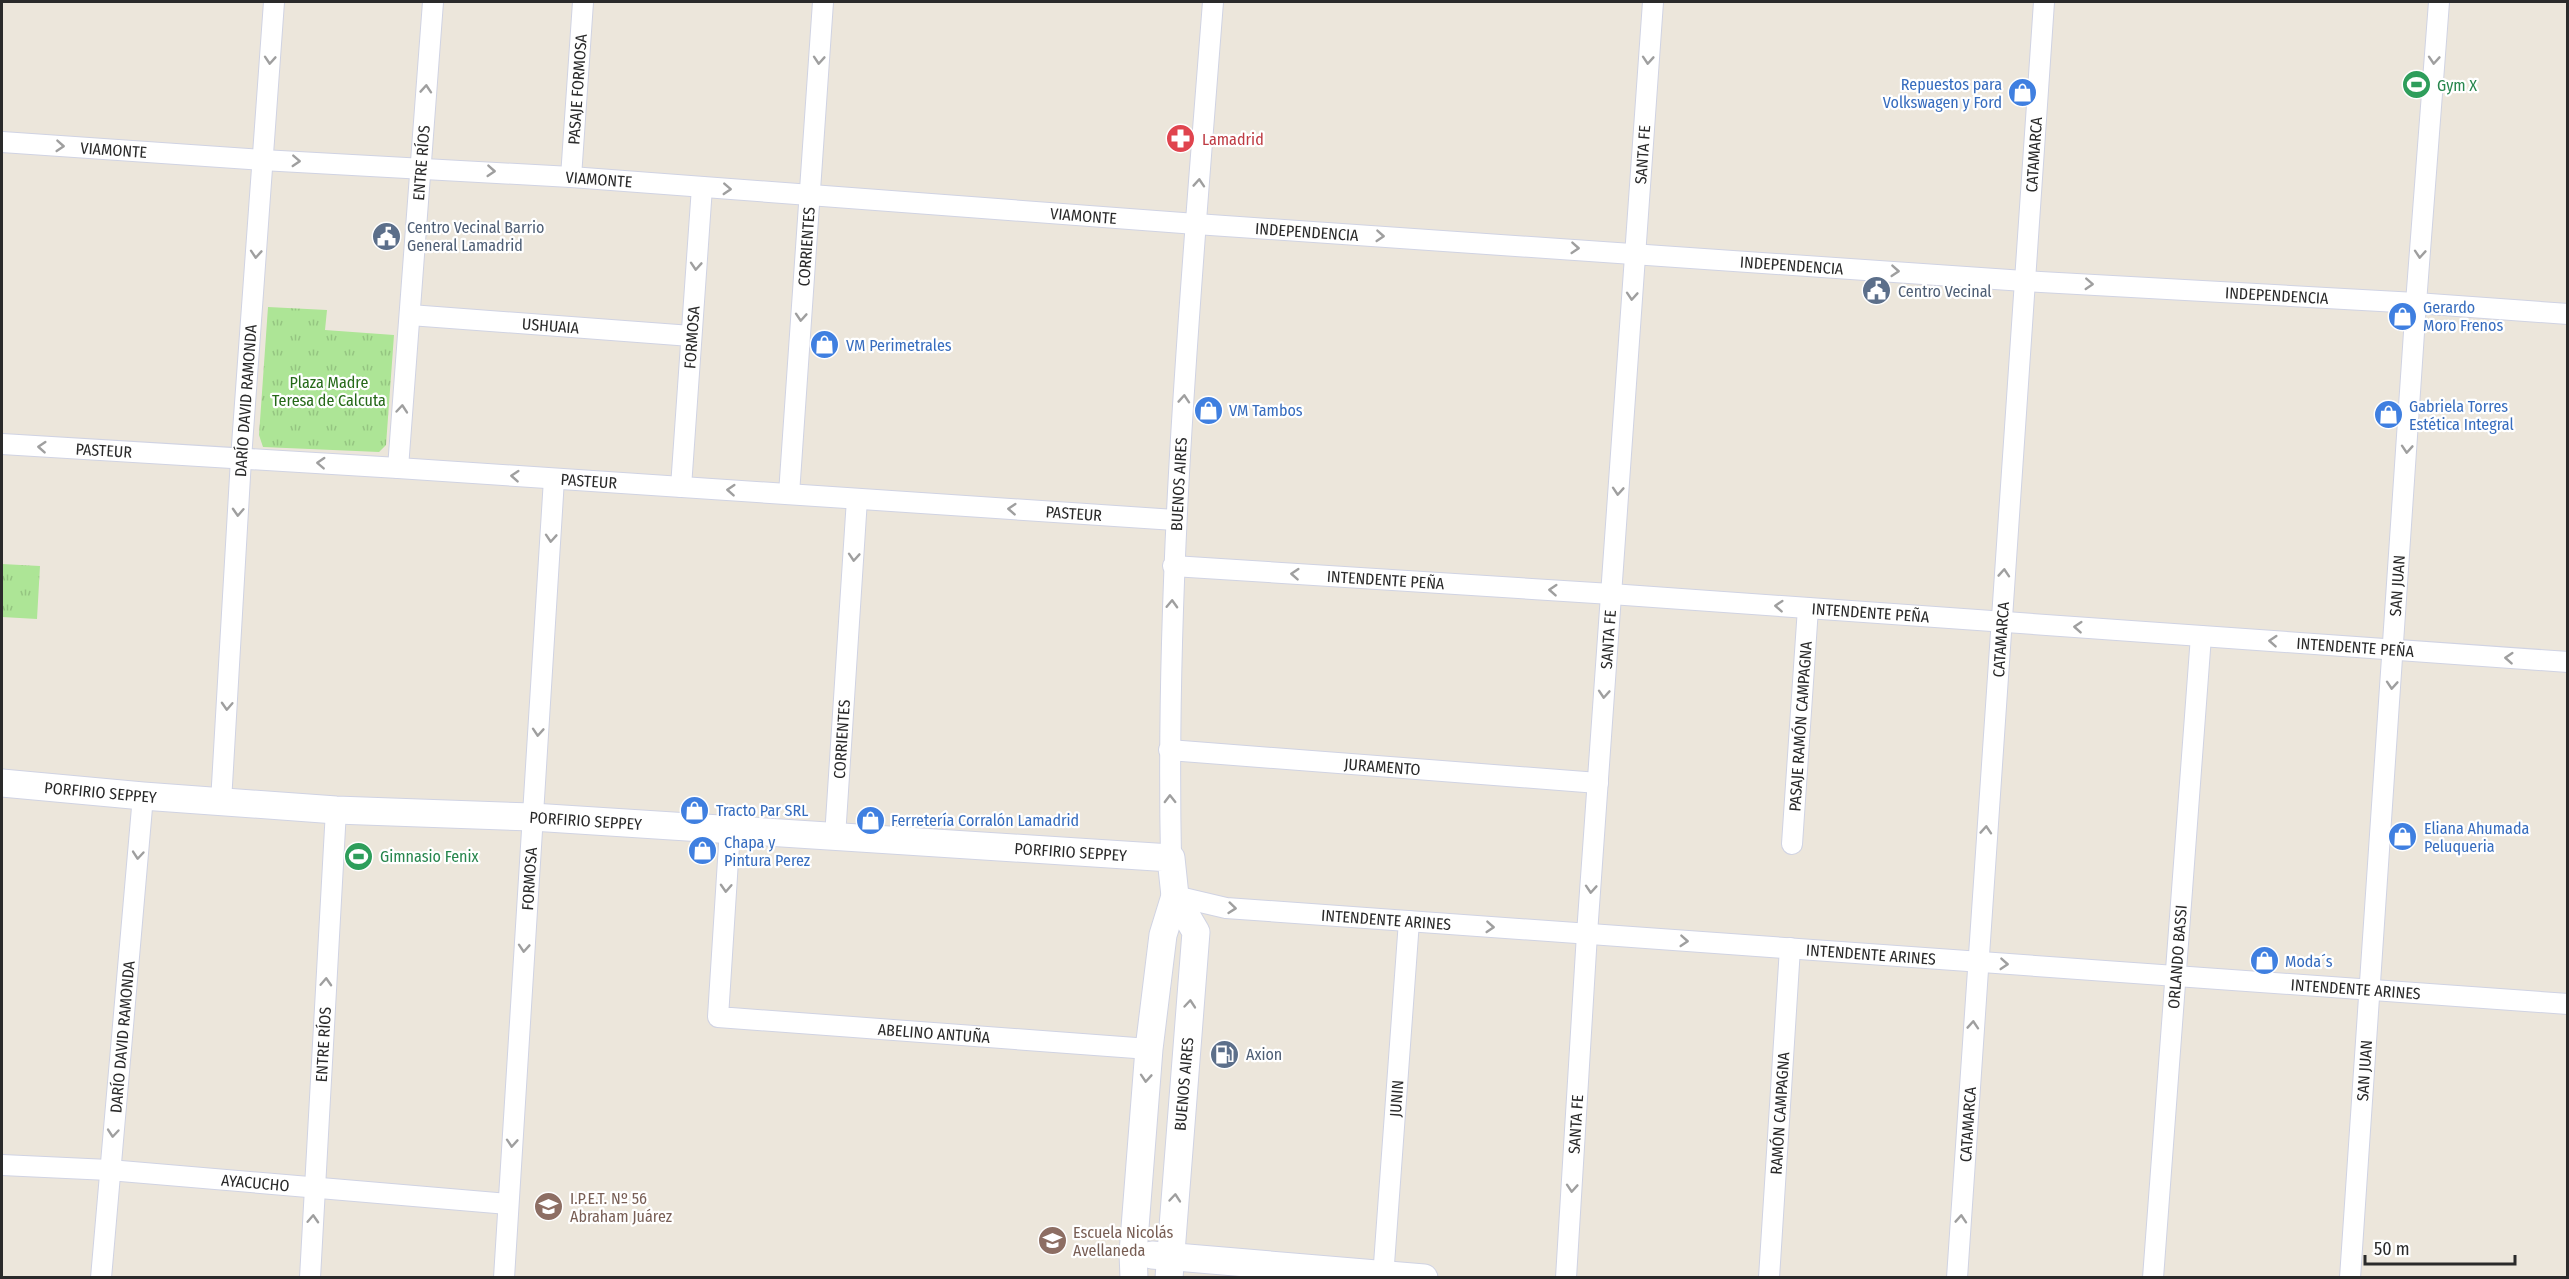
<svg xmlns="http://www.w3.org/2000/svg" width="2569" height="1279" viewBox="0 0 2569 1279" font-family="'Fira Sans Condensed',sans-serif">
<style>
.grass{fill:url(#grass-tufts)}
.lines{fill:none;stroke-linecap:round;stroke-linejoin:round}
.minor-casing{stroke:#d0d3e3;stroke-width:22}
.secondary-casing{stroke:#d0d3e3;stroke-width:29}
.minor{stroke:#fff;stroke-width:20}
.secondary{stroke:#fff;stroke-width:27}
.oneway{stroke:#9f9f9f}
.labels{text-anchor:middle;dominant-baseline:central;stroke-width:4.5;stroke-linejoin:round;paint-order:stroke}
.shop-label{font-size:16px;fill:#366cbe;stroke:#fff;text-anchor:start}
.leisure-label{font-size:16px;fill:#27864d;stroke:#fff;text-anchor:start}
.street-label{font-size:16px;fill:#2a2a2a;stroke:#fff}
.health-label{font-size:16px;fill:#be3a42;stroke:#fff;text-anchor:start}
.service-label{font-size:16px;fill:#4e5e75;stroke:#fff;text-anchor:start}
.park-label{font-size:16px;fill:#256918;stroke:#fff}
.education-label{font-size:16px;fill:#785e54;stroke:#fff;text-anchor:start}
</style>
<defs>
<pattern id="grass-tufts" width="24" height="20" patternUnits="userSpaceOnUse" patternTransform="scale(1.5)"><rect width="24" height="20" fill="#ade596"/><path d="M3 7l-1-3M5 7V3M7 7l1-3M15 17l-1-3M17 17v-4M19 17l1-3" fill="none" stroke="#95c581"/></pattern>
</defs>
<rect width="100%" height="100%" fill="#ece6db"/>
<path class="grass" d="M268,307L327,310L325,330L394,335L386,445L379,452L263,447L259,435Z
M2,564L40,566L37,619L2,617Z"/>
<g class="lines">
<defs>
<g id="minor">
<path id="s1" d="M2,142L262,160L571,177L1196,224L2024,281L2416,303L2568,314"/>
<path id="s2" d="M571,177L583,2"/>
<path id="s3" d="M410,315L691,336"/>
<path id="s4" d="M2,444L398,468L1175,520"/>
<path id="s5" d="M398,468L433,2"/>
<path id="s6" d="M681,487L702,187"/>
<path id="s7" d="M789,494L823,2"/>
<path id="s8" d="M1173,566L1611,594L2568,662"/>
<path id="s9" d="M1169,750L1598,783"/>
<path id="s10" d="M221,802L241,459L274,2"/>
<path id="s11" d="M730,829L718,1017L1149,1049"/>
<path id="s12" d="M835,837L857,499"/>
<path id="s13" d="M1792,844L1808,608"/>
<path id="s14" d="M1171,858C1165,571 1191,287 1213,2"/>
<path id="s15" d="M1175,896L1226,908L2568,1004"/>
<path id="s16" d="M2,1165L109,1170L508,1204"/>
<path id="s17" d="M101,1278L143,796"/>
<path id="s18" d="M310,1278L336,810"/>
<path id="s19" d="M504,1278L554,479"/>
<path id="s20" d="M1383,1278L1409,921"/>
<path id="s21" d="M1566,1278L1587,934L1653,2"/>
<path id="s22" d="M1769,1278L1790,948"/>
<path id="s23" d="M1957,1278L2044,2"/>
<path id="s24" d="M2153,1278L2201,636"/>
<path id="s25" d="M2350,1278L2416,303L2439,2"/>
</g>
<g id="secondary">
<path id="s26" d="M2,783L143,796L336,810L532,817L1171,858L1175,896L1196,932L1169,1278"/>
<path d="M1152,1255L1424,1278"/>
<path d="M1134,1278L1133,1253L1149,1049L1163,935L1175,896"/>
</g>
</defs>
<use href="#minor" class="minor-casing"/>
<use href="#secondary" class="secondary-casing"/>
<use href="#minor" class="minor"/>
<use href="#secondary" class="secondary"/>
</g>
<defs><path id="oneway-chevron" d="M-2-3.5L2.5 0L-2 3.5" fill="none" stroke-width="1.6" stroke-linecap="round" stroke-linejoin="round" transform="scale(1.5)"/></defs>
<g class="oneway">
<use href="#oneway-chevron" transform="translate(270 60) rotate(94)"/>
<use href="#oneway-chevron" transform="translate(819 60) rotate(94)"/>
<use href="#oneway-chevron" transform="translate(1648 60) rotate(94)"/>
<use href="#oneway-chevron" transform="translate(2434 60) rotate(94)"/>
<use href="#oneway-chevron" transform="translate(426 89) rotate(-86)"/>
<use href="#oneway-chevron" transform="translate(60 146) rotate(4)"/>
<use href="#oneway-chevron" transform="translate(296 161) rotate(3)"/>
<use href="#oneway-chevron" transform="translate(491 171) rotate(4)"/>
<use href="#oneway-chevron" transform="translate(1199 183) rotate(-86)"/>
<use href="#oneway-chevron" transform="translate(727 189) rotate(3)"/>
<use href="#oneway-chevron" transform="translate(1380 236) rotate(4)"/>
<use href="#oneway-chevron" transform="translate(1575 248) rotate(4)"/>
<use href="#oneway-chevron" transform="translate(256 254) rotate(94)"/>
<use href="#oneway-chevron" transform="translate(2420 254) rotate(94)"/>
<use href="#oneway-chevron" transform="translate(696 266) rotate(94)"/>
<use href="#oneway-chevron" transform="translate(1895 271) rotate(4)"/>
<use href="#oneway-chevron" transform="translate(2089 284) rotate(3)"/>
<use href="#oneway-chevron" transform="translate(1632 296) rotate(94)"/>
<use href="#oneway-chevron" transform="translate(801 317) rotate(94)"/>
<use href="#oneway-chevron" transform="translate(1184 399) rotate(-86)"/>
<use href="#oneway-chevron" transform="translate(402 409) rotate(-85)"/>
<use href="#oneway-chevron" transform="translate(42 447) rotate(-176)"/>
<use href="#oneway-chevron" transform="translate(2407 449) rotate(94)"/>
<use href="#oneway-chevron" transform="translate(321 463) rotate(-177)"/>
<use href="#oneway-chevron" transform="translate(515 476) rotate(-176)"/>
<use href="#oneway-chevron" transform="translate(731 490) rotate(-176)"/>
<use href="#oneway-chevron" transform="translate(1618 491) rotate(94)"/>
<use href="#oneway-chevron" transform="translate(1012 509) rotate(-176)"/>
<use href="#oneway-chevron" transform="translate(238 512) rotate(93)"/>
<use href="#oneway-chevron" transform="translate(551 538) rotate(94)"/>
<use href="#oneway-chevron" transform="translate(854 557) rotate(94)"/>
<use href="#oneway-chevron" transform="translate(2004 573) rotate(-86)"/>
<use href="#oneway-chevron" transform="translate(1295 574) rotate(-176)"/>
<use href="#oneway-chevron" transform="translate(1553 590) rotate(-176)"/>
<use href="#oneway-chevron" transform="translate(1172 604) rotate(-88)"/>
<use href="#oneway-chevron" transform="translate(1779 606) rotate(-176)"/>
<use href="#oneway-chevron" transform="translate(2078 627) rotate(-176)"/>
<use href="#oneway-chevron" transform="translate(2273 641) rotate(-176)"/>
<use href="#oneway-chevron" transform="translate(2509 658) rotate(-176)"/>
<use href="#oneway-chevron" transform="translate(2392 685) rotate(94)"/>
<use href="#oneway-chevron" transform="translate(1604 694) rotate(94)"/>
<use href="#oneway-chevron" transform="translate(227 706) rotate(93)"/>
<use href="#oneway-chevron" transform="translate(538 732) rotate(94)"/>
<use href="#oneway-chevron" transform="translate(1170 799) rotate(-91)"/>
<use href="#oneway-chevron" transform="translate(1986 830) rotate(-86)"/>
<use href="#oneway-chevron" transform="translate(138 855) rotate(95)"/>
<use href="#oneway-chevron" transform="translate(726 888) rotate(93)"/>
<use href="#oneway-chevron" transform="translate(1591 889) rotate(94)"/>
<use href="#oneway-chevron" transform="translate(1232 908) rotate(6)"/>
<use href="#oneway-chevron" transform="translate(1490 927) rotate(4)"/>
<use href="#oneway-chevron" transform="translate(1684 941) rotate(4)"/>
<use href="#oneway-chevron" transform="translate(524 948) rotate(94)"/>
<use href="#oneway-chevron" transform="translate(2004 964) rotate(4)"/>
<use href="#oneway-chevron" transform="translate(326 982) rotate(-87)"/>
<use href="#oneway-chevron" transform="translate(1190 1004) rotate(-85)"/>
<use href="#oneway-chevron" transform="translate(1973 1025) rotate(-86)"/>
<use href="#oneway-chevron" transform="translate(1146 1078) rotate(94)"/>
<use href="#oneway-chevron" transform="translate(113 1133) rotate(95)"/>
<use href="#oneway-chevron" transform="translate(512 1143) rotate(94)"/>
<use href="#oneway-chevron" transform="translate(1572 1188) rotate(94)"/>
<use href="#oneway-chevron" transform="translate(1175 1198) rotate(-85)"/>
<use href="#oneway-chevron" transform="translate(313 1219) rotate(-87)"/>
<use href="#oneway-chevron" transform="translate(1961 1219) rotate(-86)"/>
</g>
<defs>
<symbol id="stadium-disc" viewBox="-11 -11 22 22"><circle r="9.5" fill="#2e9e5b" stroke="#fff"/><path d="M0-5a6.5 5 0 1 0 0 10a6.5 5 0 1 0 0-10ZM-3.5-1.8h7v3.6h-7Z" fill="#fff"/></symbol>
<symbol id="shop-disc" viewBox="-11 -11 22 22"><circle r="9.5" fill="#3f7fe0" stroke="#fff"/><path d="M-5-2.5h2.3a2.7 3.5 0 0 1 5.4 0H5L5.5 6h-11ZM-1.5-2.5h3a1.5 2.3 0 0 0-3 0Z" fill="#fff"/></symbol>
<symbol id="pharmacy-disc" viewBox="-11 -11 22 22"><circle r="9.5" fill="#e0444e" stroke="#fff"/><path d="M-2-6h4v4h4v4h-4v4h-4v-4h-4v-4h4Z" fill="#fff"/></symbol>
<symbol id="civic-disc" viewBox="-11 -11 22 22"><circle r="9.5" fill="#5c6f8a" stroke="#fff"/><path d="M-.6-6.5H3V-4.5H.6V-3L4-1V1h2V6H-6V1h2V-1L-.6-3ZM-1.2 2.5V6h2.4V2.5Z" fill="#fff"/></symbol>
<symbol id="fuel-disc" viewBox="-11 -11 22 22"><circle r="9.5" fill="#5c6f8a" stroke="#fff"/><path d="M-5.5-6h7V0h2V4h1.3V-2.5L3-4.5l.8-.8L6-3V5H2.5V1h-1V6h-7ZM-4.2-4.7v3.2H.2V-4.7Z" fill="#fff"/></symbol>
<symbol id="school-disc" viewBox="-11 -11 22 22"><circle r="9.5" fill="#8d6e63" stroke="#fff"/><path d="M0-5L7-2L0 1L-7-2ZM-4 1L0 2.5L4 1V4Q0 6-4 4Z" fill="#fff"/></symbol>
</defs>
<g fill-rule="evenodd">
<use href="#stadium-disc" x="2400" y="68" width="33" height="33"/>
<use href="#shop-disc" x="2006" y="76" width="33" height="33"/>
<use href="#pharmacy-disc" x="1164" y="122" width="33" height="33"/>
<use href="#civic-disc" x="370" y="220" width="33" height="33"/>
<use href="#civic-disc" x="1860" y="274" width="33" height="33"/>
<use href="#shop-disc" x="2386" y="300" width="33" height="33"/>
<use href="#shop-disc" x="808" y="328" width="33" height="33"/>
<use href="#shop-disc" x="1192" y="394" width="33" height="33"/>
<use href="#shop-disc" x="2372" y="398" width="33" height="33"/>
<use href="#shop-disc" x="678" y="794" width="33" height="33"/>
<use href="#shop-disc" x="854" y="804" width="33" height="33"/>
<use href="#shop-disc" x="2386" y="820" width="33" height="33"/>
<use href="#shop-disc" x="686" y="834" width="33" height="33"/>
<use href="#stadium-disc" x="342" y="840" width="33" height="33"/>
<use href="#shop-disc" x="2248" y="944" width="33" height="33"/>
<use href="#fuel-disc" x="1208" y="1038" width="33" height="33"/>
<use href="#school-disc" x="532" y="1190" width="33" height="33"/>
<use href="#school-disc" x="1036" y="1224" width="33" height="33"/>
</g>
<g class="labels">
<g class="shop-label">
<text x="2002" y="84" text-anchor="end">Repuestos para<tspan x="2002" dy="18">Volkswagen y Ford</tspan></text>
<text x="2423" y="307">Gerardo<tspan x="2423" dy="18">Moro Frenos</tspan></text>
<text x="846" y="345">VM Perimetrales</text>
<text x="2409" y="406">Gabriela Torres<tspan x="2409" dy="18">Estética Integral</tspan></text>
<text x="1229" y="410">VM Tambos</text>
<text x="716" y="810">Tracto Par SRL</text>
<text x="891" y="820">Ferretería Corralón Lamadrid</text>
<text x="2424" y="828">Eliana Ahumada<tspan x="2424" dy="18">Peluqueria</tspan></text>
<text x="724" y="842">Chapa y<tspan x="724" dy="18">Pintura Perez</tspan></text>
<text x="2285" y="961">Moda´s</text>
</g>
<g class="leisure-label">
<text x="2437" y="85">Gym X</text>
<text x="380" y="856">Gimnasio Fenix</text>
</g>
<g class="street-label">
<text stroke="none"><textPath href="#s2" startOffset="88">PASAJE FORMOSA</textPath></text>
<text stroke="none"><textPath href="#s1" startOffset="112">VIAMONTE</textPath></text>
<text stroke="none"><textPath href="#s21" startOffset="1126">SANTA FE</textPath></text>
<text stroke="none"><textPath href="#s23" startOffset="1126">CATAMARCA</textPath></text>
<text stroke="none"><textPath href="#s5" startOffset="306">ENTRE RÍOS</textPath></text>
<text stroke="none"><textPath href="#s1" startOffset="598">VIAMONTE</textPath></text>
<text stroke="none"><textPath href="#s1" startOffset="1084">VIAMONTE</textPath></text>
<text stroke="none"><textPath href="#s1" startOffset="1308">INDEPENDENCIA</textPath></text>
<text stroke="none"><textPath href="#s7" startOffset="248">CORRIENTES</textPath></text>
<text stroke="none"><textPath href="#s1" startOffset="1794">INDEPENDENCIA</textPath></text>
<text stroke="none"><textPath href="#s1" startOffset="2280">INDEPENDENCIA</textPath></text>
<text stroke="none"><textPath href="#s3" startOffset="141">USHUAIA</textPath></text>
<text stroke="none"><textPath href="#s6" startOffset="150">FORMOSA</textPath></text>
<text stroke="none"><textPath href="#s10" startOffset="402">DARÍO DAVID RAMONDA</textPath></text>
<text stroke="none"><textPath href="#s4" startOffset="102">PASTEUR</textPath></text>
<text stroke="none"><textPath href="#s4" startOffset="588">PASTEUR</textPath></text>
<text stroke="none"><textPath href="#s14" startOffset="374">BUENOS AIRES</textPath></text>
<text stroke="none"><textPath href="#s4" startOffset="1074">PASTEUR</textPath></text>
<text stroke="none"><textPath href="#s8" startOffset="213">INTENDENTE PEÑA</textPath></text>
<text stroke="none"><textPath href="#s25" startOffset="694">SAN JUAN</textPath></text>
<text stroke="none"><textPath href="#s8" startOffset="699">INTENDENTE PEÑA</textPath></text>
<text stroke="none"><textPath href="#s21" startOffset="640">SANTA FE</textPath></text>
<text stroke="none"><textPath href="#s23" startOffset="640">CATAMARCA</textPath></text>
<text stroke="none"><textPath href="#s8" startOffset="1185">INTENDENTE PEÑA</textPath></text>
<text stroke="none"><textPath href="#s13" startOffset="118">PASAJE RAMÓN CAMPAGNA</textPath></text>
<text stroke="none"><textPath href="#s12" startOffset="98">CORRIENTES</textPath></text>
<text stroke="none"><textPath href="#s9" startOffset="214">JURAMENTO</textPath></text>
<text stroke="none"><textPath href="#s26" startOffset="99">PORFIRIO SEPPEY</textPath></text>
<text stroke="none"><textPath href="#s26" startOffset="585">PORFIRIO SEPPEY</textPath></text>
<text stroke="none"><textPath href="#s26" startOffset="1071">PORFIRIO SEPPEY</textPath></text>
<text stroke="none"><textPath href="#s19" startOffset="400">FORMOSA</textPath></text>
<text stroke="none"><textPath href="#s15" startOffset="213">INTENDENTE ARINES</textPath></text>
<text stroke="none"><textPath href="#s15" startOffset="699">INTENDENTE ARINES</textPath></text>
<text stroke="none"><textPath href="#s24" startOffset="322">ORLANDO BASSI</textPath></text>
<text stroke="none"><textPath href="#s15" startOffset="1185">INTENDENTE ARINES</textPath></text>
<text stroke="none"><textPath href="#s11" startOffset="405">ABELINO ANTUÑA</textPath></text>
<text stroke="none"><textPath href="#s17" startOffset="242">DARÍO DAVID RAMONDA</textPath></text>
<text stroke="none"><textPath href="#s18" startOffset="234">ENTRE RÍOS</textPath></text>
<text stroke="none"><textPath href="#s25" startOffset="208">SAN JUAN</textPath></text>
<text transform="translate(1184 1084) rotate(-85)">BUENOS AIRES</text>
<text stroke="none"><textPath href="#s20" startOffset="180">JUNIN</textPath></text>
<text stroke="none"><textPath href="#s22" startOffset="165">RAMÓN CAMPAGNA</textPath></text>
<text stroke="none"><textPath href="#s21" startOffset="154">SANTA FE</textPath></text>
<text stroke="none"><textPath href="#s23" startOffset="154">CATAMARCA</textPath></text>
<text stroke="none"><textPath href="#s16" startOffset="254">AYACUCHO</textPath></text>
</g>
<g class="health-label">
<text x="1202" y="139">Lamadrid</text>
</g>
<g class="service-label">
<text x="407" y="227">Centro Vecinal Barrio<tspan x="407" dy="18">General Lamadrid</tspan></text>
<text x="1898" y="291">Centro Vecinal</text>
<text x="1246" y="1054">Axion</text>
</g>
<g class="park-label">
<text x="329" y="382">Plaza Madre<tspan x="329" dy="18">Teresa de Calcuta</tspan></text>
</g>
<g class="education-label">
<text x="570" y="1198">I.P.E.T. Nº 56<tspan x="570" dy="18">Abraham Juárez</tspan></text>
<text x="1073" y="1232">Escuela Nicolás<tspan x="1073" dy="18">Avellaneda</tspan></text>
</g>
</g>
<rect width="2569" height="1279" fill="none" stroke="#2a2a2a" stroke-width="6"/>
<path d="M2365 1255v9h150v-9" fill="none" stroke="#2a2a2a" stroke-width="3"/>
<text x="2374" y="1255" font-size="18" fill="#2a2a2a" stroke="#ffffff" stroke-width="4.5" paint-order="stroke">50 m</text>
</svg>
